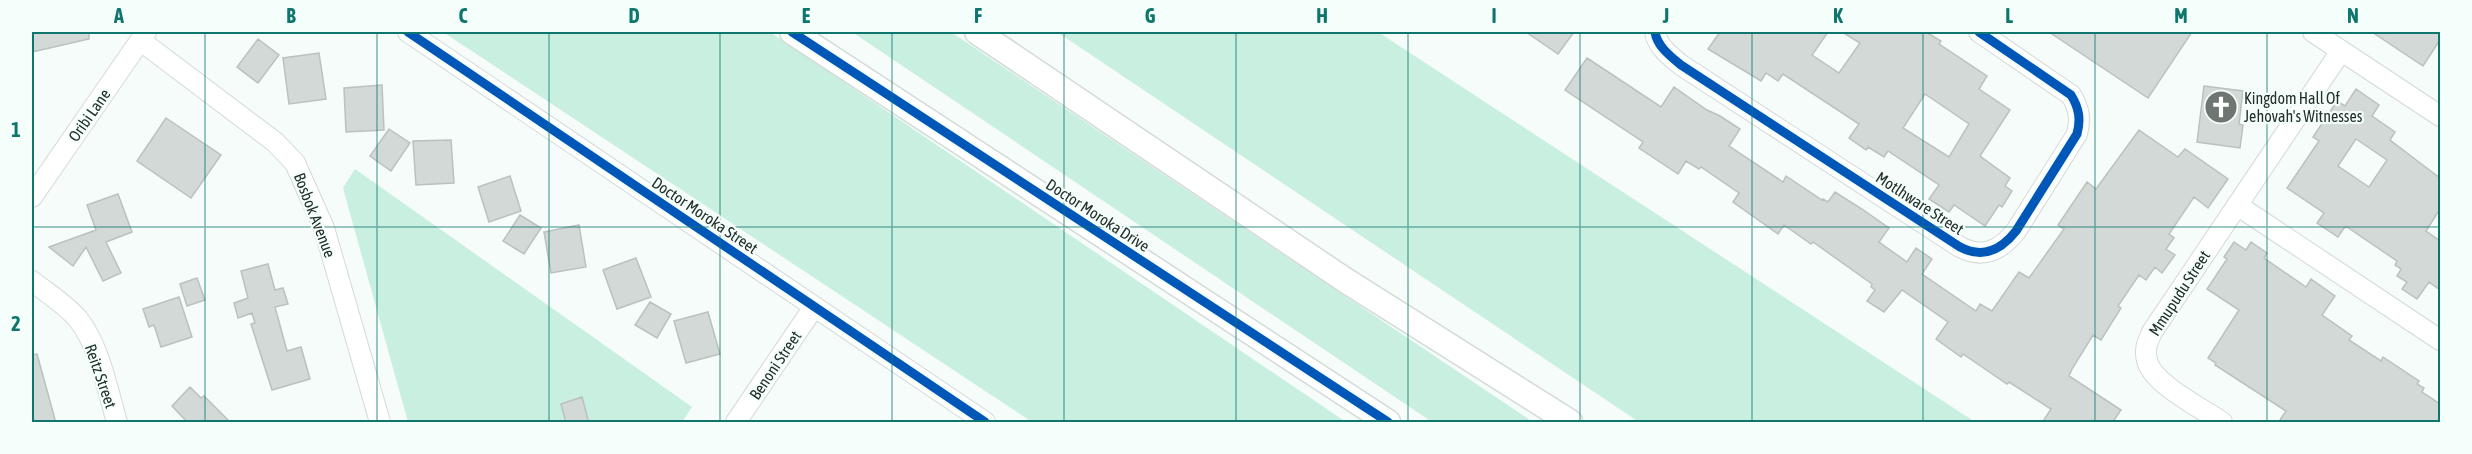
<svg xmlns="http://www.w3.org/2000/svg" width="2472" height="454" viewBox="0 0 2472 454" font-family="'Asap Condensed',sans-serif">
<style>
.green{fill:#c9efe0}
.building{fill:#d2d9d6;stroke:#bac1be;stroke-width:1.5;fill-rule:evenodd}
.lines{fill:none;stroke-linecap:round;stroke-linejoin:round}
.minor-casing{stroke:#d3dad7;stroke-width:22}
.tertiary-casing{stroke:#d3dad7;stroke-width:27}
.minor{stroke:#fefffe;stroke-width:20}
.tertiary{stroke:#fefffe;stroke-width:24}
.cycleway-casing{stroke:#f4fefa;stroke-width:13}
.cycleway{stroke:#0057b8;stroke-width:9}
.grid{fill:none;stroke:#0f766e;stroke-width:1.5;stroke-opacity:0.55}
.labels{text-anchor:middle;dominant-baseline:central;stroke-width:4.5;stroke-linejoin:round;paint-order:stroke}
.poi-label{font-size:16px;fill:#242e2a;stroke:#f4fefa;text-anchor:start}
.street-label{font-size:16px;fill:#242e2a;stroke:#f4fefa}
.neatline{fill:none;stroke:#0f766e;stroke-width:2}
.grid-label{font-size:20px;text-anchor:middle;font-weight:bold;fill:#0f766e}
</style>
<rect width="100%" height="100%" fill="#f6fcf9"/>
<path class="green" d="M443,32H770L1346,422H1032Z
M852,32H951L1533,422H1432Z
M1057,32H1378L1975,422H1639Z
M355,169L692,407L682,422H408L343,188Z"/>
<path class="building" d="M32,32H89V39L32,52Z
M1526,32H1574L1558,54Z
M1720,32H1828L1812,55L1839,73L1860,43L1842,32H1926L1941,41L1939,44L1987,76L1979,89L2010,110L1980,156L2010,178L2005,186L2012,191L2002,207L1999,205L1985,226L1954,205L1949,212L1929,199L1939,185L1888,151L1884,157L1868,147L1866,150L1849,138L1859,124L1783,74L1778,81L1766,73L1761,81L1708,49ZM1925,94L1969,124L1949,157L1903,128Z
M2049,32H2192L2148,98Z
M2372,32H2440V40L2423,66Z
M258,39L279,55L258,83L237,67Z
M319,53L326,99L289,104L283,58Z
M1587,58L1661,107L1674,87L1707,110L1720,116L1740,129L1729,146L1783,182L1786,176L1822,200L1823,199L1828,202L1835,192L1862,209L1889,228L1879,242L1907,262L1916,248L1932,259L1922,274L1976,311L1980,304L1992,311L2019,272L2029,278L2064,229L2058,225L2087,182L2096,189L2139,130L2178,157L2185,149L2228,179L2208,208L2194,197L2169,234L2174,238L2166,249L2175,255L2162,273L2155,267L2146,280L2139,275L2118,306L2121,308L2101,340L2093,335L2072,369L2069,376L2121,410L2112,423H2042L2051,409L2009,382L2007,384L1963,354L1961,357L1936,339L1948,322L1902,290L1884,312L1867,301L1875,290L1871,287L1872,284L1813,242L1811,244L1784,225L1778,234L1733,202L1739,193L1701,167L1699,169L1686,161L1678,174L1639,148L1643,142L1565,90Z
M382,85L384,130L346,132L344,88Z
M2204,86L2243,91L2239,124L2243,125L2240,148L2197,142Z
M2356,89L2379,105L2372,116L2395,132L2390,140L2440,178V209L2426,231L2440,241V290L2429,282L2417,299L2402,289L2407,282L2397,276L2401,269L2395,265L2397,261L2347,227L2344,228L2338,237L2317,223L2324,213L2287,188L2319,141L2313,137L2337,101L2345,106ZM2356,139L2387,160L2369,187L2338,166Z
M166,118L221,155L191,198L137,161Z
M389,129L410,143L391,171L370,156Z
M451,140L454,183L416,185L413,141Z
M510,176L521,211L489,222L478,187Z
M118,194L132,232L106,242L121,273L103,281L86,247L73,266L49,247L96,230L87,205Z
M520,215L541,228L524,254L503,241Z
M579,225L586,267L551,273L544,232Z
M2234,242L2246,250L2251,242L2267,253L2264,258L2306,287L2311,279L2335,296L2322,315L2352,336L2349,340L2381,361L2383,357L2419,381L2417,384L2424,388L2422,392L2440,404V423H2278L2286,411L2215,365L2216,363L2208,358L2239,310L2207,289L2227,259L2224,257Z
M636,258L651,297L617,309L603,270Z
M268,264L275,290L283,288L288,304L275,307L287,351L301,347L310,379L272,390L251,324L255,323L252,313L238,318L234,303L248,298L241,271Z
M197,278L205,300L187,306L180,284Z
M179,297L192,337L161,347L154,325L149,327L143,309Z
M650,302L671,314L657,338L635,325Z
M708,312L720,354L686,363L674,321Z
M37,354L56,423H32V355Z
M190,387L201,398L204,396L231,423H188L172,406Z
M582,397L589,423H566L561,404Z"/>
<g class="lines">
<defs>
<path id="minor" d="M408,32L985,422
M1655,32C1657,46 1670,56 1681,65L1960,247C1983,259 2001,250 2016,231L2077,134C2081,119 2079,108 2071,95L1979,32
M2313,32L2440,116
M141,41L275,142L295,163L324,228L380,422
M32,197L146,32
M2237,205L2440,340
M32,281C47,293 65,304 78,319C100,347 107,389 117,422
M736,422L814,307
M2222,422C2203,409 2151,383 2147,360C2144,349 2148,341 2152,332L2341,51"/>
<path id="tertiary" d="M792,32L1388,422
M977,32L1345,280L1570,422"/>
</defs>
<use href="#minor" class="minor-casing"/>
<use href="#tertiary" class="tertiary-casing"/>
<use href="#minor" class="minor"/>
<use href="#tertiary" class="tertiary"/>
<defs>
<path id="cycleway" d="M408,32L985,422
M792,32L1388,422
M1655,32C1657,46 1670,56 1681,65L1960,247C1983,259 2001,250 2016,231L2077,134C2081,119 2079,108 2071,95L1979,32"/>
</defs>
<use href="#cycleway" class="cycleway-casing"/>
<use href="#cycleway" class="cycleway"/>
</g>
<path class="grid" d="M205,32V422M377,32V422M549,32V422M720,32V422M892,32V422M1064,32V422M1236,32V422M1408,32V422M1580,32V422M1752,32V422M1923,32V422M2095,32V422M2267,32V422M32,227H2440"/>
<defs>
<symbol id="church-disc" viewBox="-11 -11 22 22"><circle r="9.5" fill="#6e7672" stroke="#f4fefa"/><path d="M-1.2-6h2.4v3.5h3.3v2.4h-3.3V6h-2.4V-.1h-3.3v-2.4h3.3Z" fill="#fff"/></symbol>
</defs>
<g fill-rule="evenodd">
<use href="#church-disc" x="2202" y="88" width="38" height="38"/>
</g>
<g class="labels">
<g class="poi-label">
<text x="2244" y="98">Kingdom Hall Of<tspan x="2244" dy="18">Jehovah's Witnesses</tspan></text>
</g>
<g class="street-label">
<text transform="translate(89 115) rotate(-55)">Oribi Lane</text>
<text transform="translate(1920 203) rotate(33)">Motlhware Street</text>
<text transform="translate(315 215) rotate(69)">Bosbok Avenue</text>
<text transform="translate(705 215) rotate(34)">Doctor Moroka Street</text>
<text transform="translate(1098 215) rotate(33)">Doctor Moroka Drive</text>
<text transform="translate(2179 293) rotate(-57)">Mmupudu Street</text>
<text transform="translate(775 365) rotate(-56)">Benoni Street</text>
<text transform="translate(101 376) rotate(71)">Reitz Street</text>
</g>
</g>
<rect width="2472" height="454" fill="none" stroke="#f4fefa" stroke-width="66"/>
<rect x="33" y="33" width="2406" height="388" class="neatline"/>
<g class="grid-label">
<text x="119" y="23">A</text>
<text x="291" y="23">B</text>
<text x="463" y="23">C</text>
<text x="634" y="23">D</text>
<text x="806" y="23">E</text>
<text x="978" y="23">F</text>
<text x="1150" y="23">G</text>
<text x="1322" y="23">H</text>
<text x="1494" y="23">I</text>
<text x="1666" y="23">J</text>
<text x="1838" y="23">K</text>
<text x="2009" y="23">L</text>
<text x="2181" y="23">M</text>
<text x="2353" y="23">N</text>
<text x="16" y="137">1</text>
<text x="16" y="331">2</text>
</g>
</svg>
